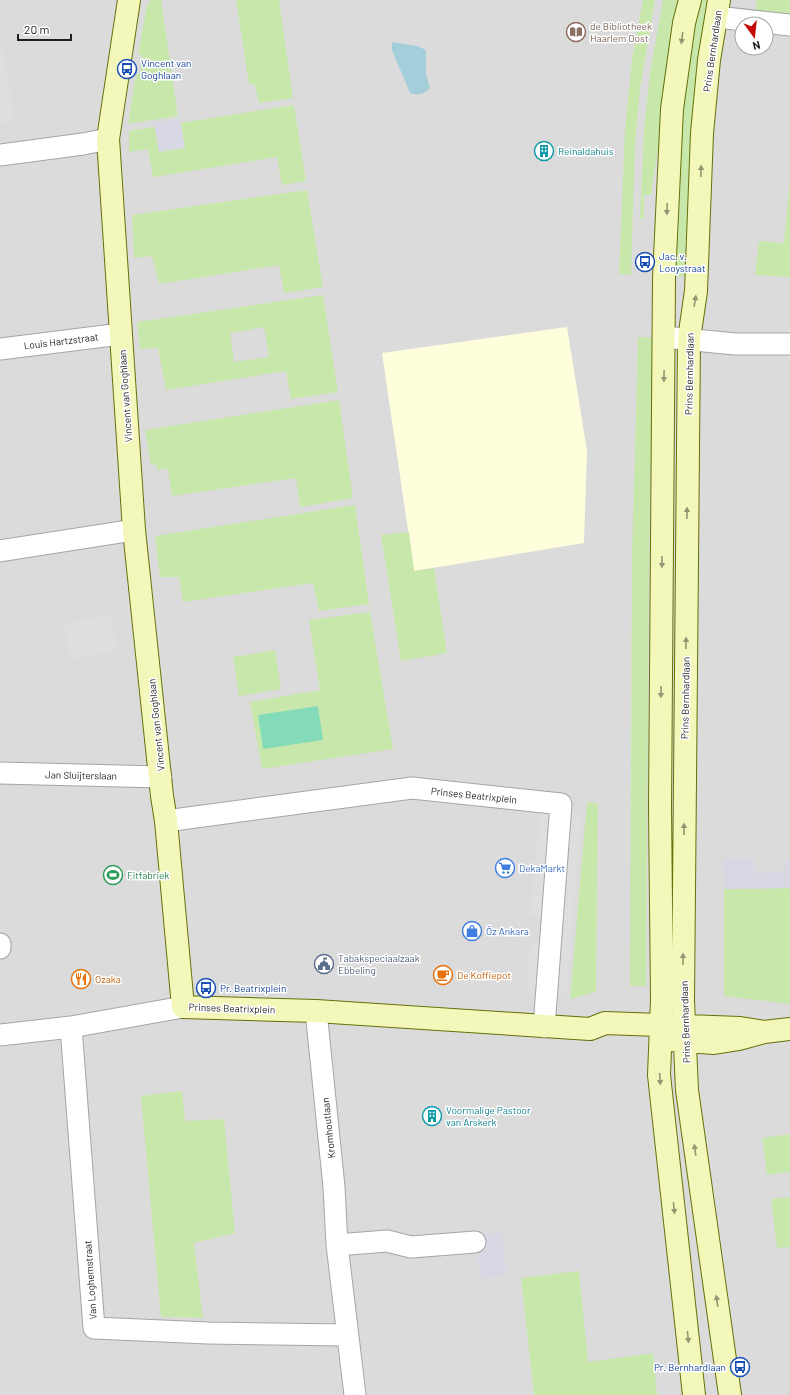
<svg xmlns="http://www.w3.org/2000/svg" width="790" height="1395" viewBox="0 0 790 1395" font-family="Barlow,sans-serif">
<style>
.residential{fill:#dcdbdb;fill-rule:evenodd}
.education{fill:#fefedd}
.grass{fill:#c8e7ab;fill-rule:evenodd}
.pitch{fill:#84dbba}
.parking{fill:#dedede}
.plaza{fill:#d8d8e4}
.water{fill:#a5cedb}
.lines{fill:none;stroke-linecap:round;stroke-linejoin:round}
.street-casing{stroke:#a5a5a5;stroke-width:23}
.secondary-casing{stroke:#647108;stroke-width:24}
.street{stroke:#fff;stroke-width:21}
.secondary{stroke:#f3f7b9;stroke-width:22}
.oneway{fill:#939573}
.labels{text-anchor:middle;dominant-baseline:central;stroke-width:3;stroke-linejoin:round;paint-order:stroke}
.education-label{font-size:10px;fill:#785e54;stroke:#fff;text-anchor:start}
.street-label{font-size:10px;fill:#1e1e1e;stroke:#fff}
.transit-label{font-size:10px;fill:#164399;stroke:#fff;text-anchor:start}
.culture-label{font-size:10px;fill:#0d838f;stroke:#fff;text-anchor:start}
.shop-label{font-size:10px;fill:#366cbe;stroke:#fff;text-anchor:start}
.leisure-label{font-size:10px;fill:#27864d;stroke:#fff;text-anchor:start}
.service-label{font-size:10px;fill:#4e5e75;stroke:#fff;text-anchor:start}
.food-label{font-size:10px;fill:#c56008;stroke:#fff;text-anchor:start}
</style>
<rect width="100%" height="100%" fill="#eeebe4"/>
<path class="residential" d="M0,0H790V1395H0ZM742,24H766V48H742Z"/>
<path class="education" d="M567,327L587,451L584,543L414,571L382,353Z"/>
<path class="grass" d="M151,0H161L178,116L128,124L136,74H140L143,56L138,54L147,6Z
M236,0H279L293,98L259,103L255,85L249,84Z
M643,0H655L640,89L635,143L631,275L619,274L625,129L632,59Z
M663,0H680L651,195H644V218L640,219L644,130L650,73Z
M699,0H710L698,69L690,144L685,276L674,277L680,137L687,71Z
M757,0H790V22L754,19Z
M294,105L306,181L282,185L277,157L153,177L148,149L129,152V131Z
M790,178V277L755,275L759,241L784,243Z
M307,190L323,287L284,293L279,265L159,284L152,256L134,258L132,215Z
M323,295L338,392L291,399L286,371L166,390L158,348L140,349L137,322ZM264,327L269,357L234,362L230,333Z
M638,337L653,338L649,551L646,986H630L632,555Z
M339,400L353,498L300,507L296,478L172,496L168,469L157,470L156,464L151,465L145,430Z
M355,505L369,604L319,611L313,583L183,602L179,577H160L155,536Z
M409,532L414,571L434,568L447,653L401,661L381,535Z
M370,612L393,749L262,769L250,702L320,690L309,620Z
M275,650L281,689L239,696L233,657Z
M587,802L598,803L596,992L570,999Z
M790,888V1004L724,996V889Z
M182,1091L185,1121L224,1119L235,1233L194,1243L203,1318L161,1317L141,1096Z
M790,1134V1172L767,1175L762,1138Z
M790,1197V1247L777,1248L771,1199Z
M579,1271L588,1362L653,1353L657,1395H534L521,1278Z"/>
<path class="pitch" d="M318,706L323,740L263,749L258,715Z"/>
<path class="parking" d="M3,48L14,122L0,123V49Z
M111,615L117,651L70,659L64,623Z
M540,810L581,813L567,992L526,989L530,943L544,944L546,918L530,916Z"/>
<path class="plaza" d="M180,119L185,148L159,152L154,123Z
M723,859H754V873L785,872L786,860H790V888L724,889Z
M502,1233L507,1275L480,1278L475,1235Z"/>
<path class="water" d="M392,42L417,46L426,50V75L430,88C425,94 418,96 410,93L392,50Z"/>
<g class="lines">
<defs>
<path id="street" d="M716,17L790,25
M0,155L83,144L108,139
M664,337L735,344H790
M0,349L121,334
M0,551L134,530
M0,773L161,777
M166,821L412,788L561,804L544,1027
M0,944V948
M316,1011L334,1187L337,1245L355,1395
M71,1027L94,1328L208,1333L346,1335
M0,1035L71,1027L183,1007
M337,1245L387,1241L411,1247L475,1242"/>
<path id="secondary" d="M129,0L108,139L134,530L162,796L166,821L183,1007L316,1011L590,1029L605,1023L740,1028L764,1032
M690,0L684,23L672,109L664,278L660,808L662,1000L659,1075L694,1395
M719,0L709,60L702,133L696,291L689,339L683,1000L687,1090L730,1395
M671,1040L714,1043L739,1039L764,1032L790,1029"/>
</defs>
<use href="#street" class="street-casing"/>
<use href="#secondary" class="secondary-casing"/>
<use href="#street" class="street"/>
<use href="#secondary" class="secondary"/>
</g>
<defs><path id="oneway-solid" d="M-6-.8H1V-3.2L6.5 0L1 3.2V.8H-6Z"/></defs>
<g class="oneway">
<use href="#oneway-solid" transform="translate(682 38) rotate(98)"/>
<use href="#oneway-solid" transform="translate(701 171) rotate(-88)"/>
<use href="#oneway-solid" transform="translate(667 209) rotate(92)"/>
<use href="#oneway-solid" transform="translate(695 301) rotate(-81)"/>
<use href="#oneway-solid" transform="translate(664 376) rotate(91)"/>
<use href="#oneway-solid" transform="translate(687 513) rotate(-90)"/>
<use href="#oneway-solid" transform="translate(662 562) rotate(91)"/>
<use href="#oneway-solid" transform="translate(686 643) rotate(-89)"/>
<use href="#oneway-solid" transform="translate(661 692) rotate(91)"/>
<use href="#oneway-solid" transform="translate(684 829) rotate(-90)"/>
<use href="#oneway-solid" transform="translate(683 959) rotate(-90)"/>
<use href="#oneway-solid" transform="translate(660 1079) rotate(86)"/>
<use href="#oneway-solid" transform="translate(695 1150) rotate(-98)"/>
<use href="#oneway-solid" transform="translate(674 1208) rotate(84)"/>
<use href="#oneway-solid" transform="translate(717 1301) rotate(-98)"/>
<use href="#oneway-solid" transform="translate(688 1337) rotate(84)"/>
</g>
<defs>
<symbol id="library-ring" viewBox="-11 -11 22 22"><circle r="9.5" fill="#fff" stroke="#8d6e63" stroke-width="1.5"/><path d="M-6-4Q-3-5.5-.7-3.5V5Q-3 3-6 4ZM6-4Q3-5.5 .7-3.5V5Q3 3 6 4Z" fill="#8d6e63"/></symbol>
<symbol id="bus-ring" viewBox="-11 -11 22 22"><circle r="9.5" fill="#fff" stroke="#1a4fb4" stroke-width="1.5"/><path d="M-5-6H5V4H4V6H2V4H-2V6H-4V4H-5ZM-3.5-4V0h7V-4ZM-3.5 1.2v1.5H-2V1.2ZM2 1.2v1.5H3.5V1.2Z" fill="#1a4fb4"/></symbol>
<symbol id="building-ring" viewBox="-11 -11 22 22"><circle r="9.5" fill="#fff" stroke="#0f9aa8" stroke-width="1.5"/><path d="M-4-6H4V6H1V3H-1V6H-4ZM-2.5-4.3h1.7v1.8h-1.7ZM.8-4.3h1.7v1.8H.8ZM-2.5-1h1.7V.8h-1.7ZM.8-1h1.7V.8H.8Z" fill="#0f9aa8"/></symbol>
<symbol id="supermarket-ring" viewBox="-11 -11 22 22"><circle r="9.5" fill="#fff" stroke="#3f7fe0" stroke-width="1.5"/><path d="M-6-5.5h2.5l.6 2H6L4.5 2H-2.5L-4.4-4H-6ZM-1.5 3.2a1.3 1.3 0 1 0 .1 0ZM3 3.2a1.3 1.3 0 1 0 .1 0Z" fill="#3f7fe0"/></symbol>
<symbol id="stadium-ring" viewBox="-11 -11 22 22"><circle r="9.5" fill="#fff" stroke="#2e9e5b" stroke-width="1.5"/><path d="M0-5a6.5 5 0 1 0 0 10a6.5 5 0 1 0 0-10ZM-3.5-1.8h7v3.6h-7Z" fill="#2e9e5b"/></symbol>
<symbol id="shop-ring" viewBox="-11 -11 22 22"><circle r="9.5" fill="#fff" stroke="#3f7fe0" stroke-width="1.5"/><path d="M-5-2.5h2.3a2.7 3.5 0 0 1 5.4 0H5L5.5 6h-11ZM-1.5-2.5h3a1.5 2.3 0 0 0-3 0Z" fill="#3f7fe0"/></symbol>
<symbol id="civic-ring" viewBox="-11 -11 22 22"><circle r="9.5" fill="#fff" stroke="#5c6f8a" stroke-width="1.5"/><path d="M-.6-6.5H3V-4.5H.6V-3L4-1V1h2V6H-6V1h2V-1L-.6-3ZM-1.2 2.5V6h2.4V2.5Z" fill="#5c6f8a"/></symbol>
<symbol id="cafe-ring" viewBox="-11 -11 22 22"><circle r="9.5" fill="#fff" stroke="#e8710a" stroke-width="1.5"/><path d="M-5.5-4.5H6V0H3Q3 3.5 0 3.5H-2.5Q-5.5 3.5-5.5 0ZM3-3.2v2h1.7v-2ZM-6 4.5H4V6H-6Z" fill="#e8710a"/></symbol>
<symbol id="restaurant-ring" viewBox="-11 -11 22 22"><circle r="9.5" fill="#fff" stroke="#e8710a" stroke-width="1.5"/><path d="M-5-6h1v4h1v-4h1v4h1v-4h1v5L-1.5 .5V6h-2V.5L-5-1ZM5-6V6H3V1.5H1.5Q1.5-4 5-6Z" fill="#e8710a"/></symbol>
</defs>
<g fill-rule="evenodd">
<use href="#library-ring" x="565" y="21" width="22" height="22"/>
<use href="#bus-ring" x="116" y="58" width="22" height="22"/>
<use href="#building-ring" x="533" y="140" width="22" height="22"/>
<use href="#bus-ring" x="634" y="251" width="22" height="22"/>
<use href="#supermarket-ring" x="494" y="857" width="22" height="22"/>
<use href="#stadium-ring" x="102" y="864" width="22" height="22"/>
<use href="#shop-ring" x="461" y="920" width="22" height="22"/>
<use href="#civic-ring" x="313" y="953" width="22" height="22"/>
<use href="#cafe-ring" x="432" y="964" width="22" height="22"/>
<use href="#restaurant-ring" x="70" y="968" width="22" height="22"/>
<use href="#bus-ring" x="195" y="977" width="22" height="22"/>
<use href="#building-ring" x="421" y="1105" width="22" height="22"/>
<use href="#bus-ring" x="729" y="1356" width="22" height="22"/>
</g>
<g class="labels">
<g class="education-label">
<text x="590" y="26">de Bibliotheek<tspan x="590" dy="12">Haarlem Oost</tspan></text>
</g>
<g class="street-label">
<text transform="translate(712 51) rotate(-82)">Prins Bernhardlaan</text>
<text transform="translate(61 341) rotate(-7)">Louis Hartzstraat</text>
<text transform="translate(689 374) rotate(-89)">Prins Bernhardlaan</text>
<text transform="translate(125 396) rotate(-94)">Vincent van Goghlaan</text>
<text transform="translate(685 698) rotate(-89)">Prins Bernhardlaan</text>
<text transform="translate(156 725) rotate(-96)">Vincent van Goghlaan</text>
<text transform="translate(81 775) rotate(1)">Jan Sluijterslaan</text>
<text transform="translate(474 795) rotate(6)">Prinses Beatrixplein</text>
<text transform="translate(232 1008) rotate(2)">Prinses Beatrixplein</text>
<text transform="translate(685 1022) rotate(-92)">Prins Bernhardlaan</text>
<text transform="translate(328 1128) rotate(-96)">Kromhoutlaan</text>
<text transform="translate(90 1280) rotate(-94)">Van Loghemstraat</text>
</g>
<g class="transit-label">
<text x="141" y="63">Vincent van<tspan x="141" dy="12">Goghlaan</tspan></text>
<text x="659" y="256">Jac. v.<tspan x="659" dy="12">Looystraat</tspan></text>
<text x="220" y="988">Pr. Beatrixplein</text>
<text x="726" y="1367" text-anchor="end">Pr. Bernhardlaan</text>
</g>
<g class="culture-label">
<text x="558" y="151">Reinaldahuis</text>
<text x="446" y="1110">Voormalige Pastoor<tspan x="446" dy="12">van Arskerk</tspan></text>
</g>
<g class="shop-label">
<text x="519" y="868">DekaMarkt</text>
<text x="486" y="931">Öz Ankara</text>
</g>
<g class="leisure-label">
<text x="127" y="875">Fitfabriek</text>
</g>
<g class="service-label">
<text x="338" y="958">Tabakspeciaalzaak<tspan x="338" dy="12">Ebbeling</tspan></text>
</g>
<g class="food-label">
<text x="457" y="975">De Koffiepot</text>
<text x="95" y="979">Ozaka</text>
</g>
</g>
<g transform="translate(754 36) rotate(165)"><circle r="19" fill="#ffffff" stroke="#a5a5a5"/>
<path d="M0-3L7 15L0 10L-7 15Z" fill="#c40907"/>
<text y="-6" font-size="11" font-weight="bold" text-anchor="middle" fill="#1e1e1e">N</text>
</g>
<path d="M18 34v6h53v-6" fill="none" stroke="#1e1e1e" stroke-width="2"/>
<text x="24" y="34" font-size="12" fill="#1e1e1e" stroke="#ffffff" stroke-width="3" paint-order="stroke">20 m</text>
</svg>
